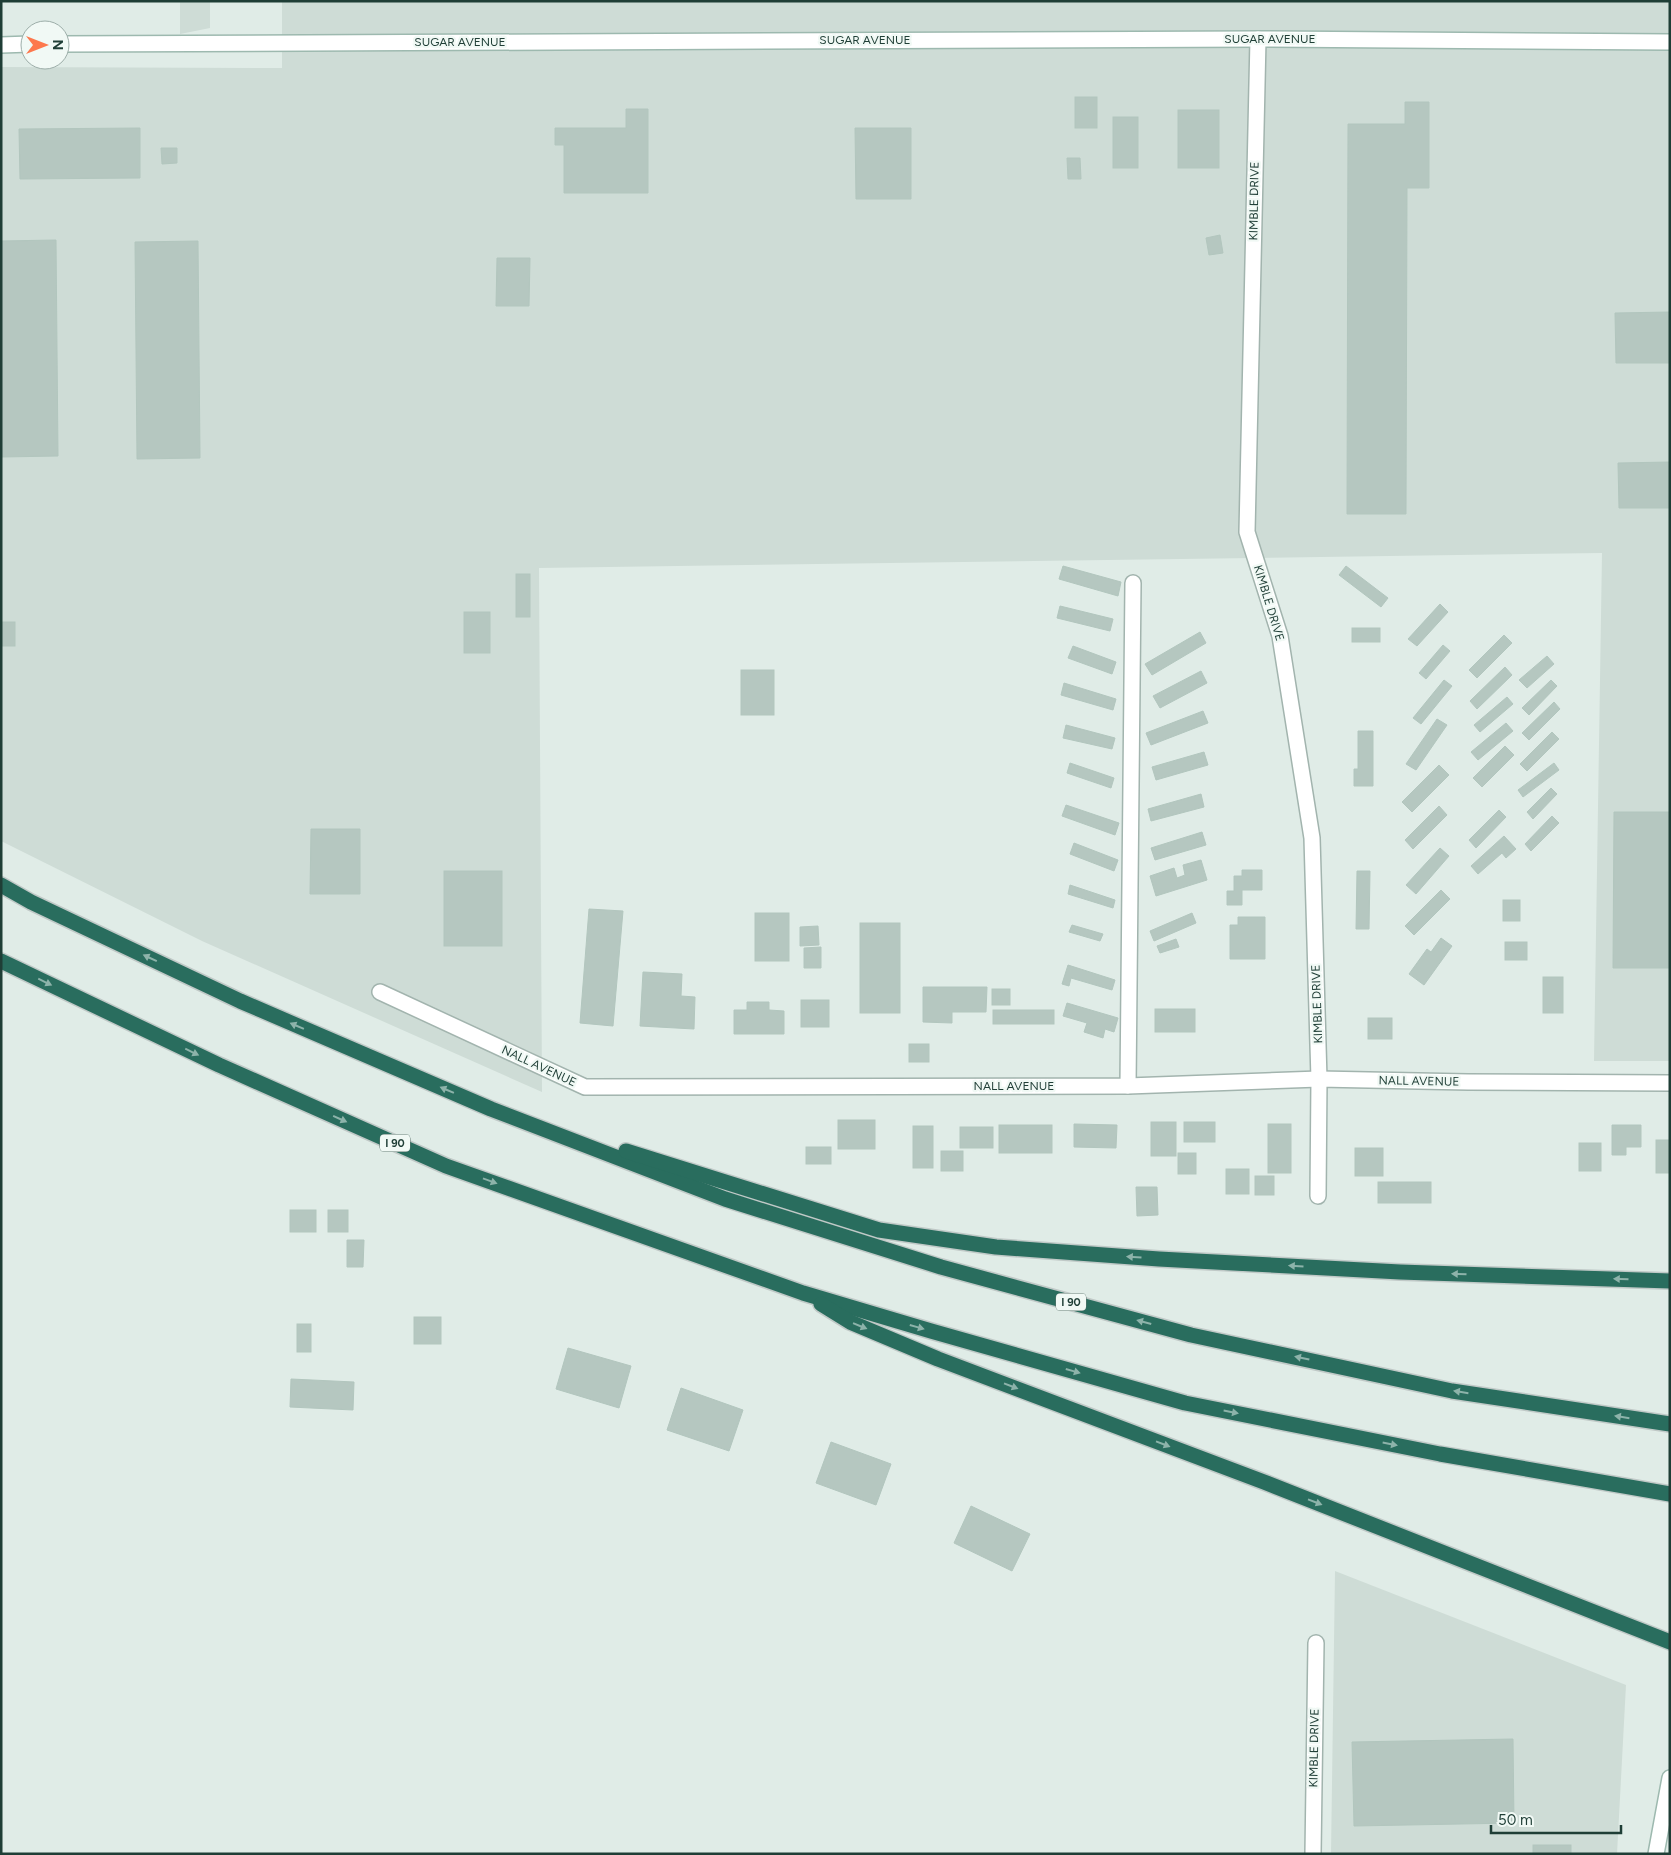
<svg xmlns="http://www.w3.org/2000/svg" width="1671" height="1855" font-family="Figtree,sans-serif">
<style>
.built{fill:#cedcd6}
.building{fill:#b5c7c0;stroke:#b2c6be}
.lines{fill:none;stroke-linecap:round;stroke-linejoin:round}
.street-casing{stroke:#a2b4ae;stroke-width:18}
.secondary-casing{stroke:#9db9af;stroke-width:18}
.highway-casing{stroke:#c0c9c7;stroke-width:18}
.street{stroke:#fff;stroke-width:15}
.secondary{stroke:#fff;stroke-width:15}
.highway{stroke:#296d5e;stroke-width:15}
.oneway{fill:#8db3aa}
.labels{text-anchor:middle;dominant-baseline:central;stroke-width:4.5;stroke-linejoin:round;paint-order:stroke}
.shield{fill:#f1f9f5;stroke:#5e766f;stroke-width:1}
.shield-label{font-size:11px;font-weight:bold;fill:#1f3e36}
.street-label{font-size:12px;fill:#1f3e36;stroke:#f1f9f5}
</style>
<rect width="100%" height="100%" fill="#e0ece7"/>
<g class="built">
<path d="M180,1H210V28L180,34Z"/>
<path d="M282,1H1670V1061H1594L1602,553L539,568L542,1092L202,941L1,841V67L282,68Z"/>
<path d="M1335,1571L1626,1685L1617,1854H1331Z"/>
</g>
<g class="building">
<rect x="1075" y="97" width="22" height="31"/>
<path d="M1405,102H1429V188H1407L1406,514H1347L1348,124H1405Z"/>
<path d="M626,109H648V193H564V145H555V128H626Z"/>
<rect x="1178" y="110" width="41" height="58"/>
<rect x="1113" y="117" width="25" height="51"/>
<path d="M140,128V178L20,179L19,129Z"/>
<path d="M855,128H911V199H856Z"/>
<path d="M161,148H177V163L162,164Z"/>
<path d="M1067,158H1080L1081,179H1068Z"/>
<path d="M1220,235L1223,253L1209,255L1206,238Z"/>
<path d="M56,240L58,456L1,457V241Z"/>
<path d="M198,241L200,458L137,459L135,242Z"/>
<path d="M497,258H530L529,306H496Z"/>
<path d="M1670,312V363H1616L1615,313Z"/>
<path d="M1670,462V508H1619L1618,463Z"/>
<path d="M1063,566L1121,582L1118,596L1059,579Z"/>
<path d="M1346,566L1388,598L1381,607L1339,575Z"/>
<rect x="516" y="574" width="14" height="43"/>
<path d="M1440,604L1448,612L1417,646L1408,639Z"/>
<path d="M1060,606L1113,619L1110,631L1057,618Z"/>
<rect x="464" y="612" width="26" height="41"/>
<rect x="1" y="622" width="14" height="24"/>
<rect x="1352" y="628" width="28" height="14"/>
<path d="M1200,632L1206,643L1152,675L1145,664Z"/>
<path d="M1504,635L1512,643L1477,678L1469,670Z"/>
<path d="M1443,645L1450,651L1426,679L1419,673Z"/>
<path d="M1073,646L1116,662L1112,674L1068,658Z"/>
<path d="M1547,656L1554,664L1527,688L1519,680Z"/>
<path d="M1505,667L1512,675L1477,709L1470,701Z"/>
<rect x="741" y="670" width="33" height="45"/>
<path d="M1201,671L1207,683L1160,708L1153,696Z"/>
<path d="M1444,680L1452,686L1421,724L1413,718Z"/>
<path d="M1551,680L1557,686L1529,715L1522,708Z"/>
<path d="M1064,683L1116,699L1113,710L1061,695Z"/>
<path d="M1507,697L1513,704L1480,732L1474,725Z"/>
<path d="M1554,702L1560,709L1529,740L1522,733Z"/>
<path d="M1203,711L1208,723L1151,745L1146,733Z"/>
<path d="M1437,719L1447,725L1416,770L1406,764Z"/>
<path d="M1506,723L1513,731L1478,760L1471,752Z"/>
<path d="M1066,725L1115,738L1112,749L1063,738Z"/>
<path d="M1358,731H1373V786H1354V769H1358Z"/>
<path d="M1552,732L1559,739L1527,771L1520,764Z"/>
<path d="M1505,746L1514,755L1482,787L1473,778Z"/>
<path d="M1204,752L1208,765L1156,780L1152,767Z"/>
<path d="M1070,763L1114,778L1111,788L1067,773Z"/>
<path d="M1554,763L1559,770L1523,797L1518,790Z"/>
<path d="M1439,765L1449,775L1412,812L1402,802Z"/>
<path d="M1551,788L1557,794L1533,819L1527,812Z"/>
<path d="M1201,794L1204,807L1151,821L1148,809Z"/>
<path d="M1066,805L1119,823L1115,835L1062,816Z"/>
<path d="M1439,806L1447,815L1413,849L1405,840Z"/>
<path d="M1499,810L1506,817L1476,848L1469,840Z"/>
<path d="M1614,812H1670V968H1613Z"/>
<path d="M1552,816L1559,823L1531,851L1525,844Z"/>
<path d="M311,829H360V894H310Z"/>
<path d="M1202,832L1206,845L1155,860L1151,848Z"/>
<path d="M1504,836L1516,849L1506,858L1502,853L1478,874L1471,866Z"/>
<path d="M1074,843L1118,860L1114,871L1070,854Z"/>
<path d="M1440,848L1449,856L1416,894L1406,885Z"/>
<path d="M1201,860L1207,880L1156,896L1150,876L1174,868L1177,878L1185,875L1183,865Z"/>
<path d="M1242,870H1262V890H1242V905H1227V891H1234V876H1242Z"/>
<rect x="444" y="871" width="58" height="75"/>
<path d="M1357,871H1370L1369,929H1356Z"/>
<path d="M1070,885L1115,900L1113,908L1068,894Z"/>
<path d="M1441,890L1450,899L1414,935L1405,926Z"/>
<rect x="1503" y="900" width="17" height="21"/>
<path d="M589,909L623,911L613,1026L580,1023Z"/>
<rect x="755" y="913" width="34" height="48"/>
<path d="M1192,913L1196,923L1154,941L1150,931Z"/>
<path d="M1238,917H1265V959H1230V925H1238Z"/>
<rect x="860" y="923" width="40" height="90"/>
<path d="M1072,925L1103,934L1100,941L1069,932Z"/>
<path d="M818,926L819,945L800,946V927Z"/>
<path d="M1441,938L1452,946L1424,985L1409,974L1427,949L1431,952Z"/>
<path d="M1176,939L1179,947L1160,953L1157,946Z"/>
<rect x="1505" y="942" width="22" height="18"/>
<path d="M821,947V968H804V948Z"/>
<path d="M1068,965L1115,980L1112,990L1071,978L1069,986L1062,984Z"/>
<path d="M643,972L682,974L681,996L695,997L694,1029L640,1026Z"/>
<rect x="1543" y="977" width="20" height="36"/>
<path d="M923,987H987L986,1012H952V1023L923,1022Z"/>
<rect x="992" y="989" width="18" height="16"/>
<rect x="801" y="1000" width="28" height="27"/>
<path d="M747,1002H769V1010L784,1011V1034H734V1010H747Z"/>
<path d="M1067,1003L1118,1018L1114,1032L1105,1029L1103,1038L1084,1032L1087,1023L1063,1016Z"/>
<rect x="1155" y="1009" width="40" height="23"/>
<rect x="993" y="1010" width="61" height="14"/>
<rect x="1368" y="1018" width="24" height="21"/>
<rect x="909" y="1044" width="20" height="18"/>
<rect x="838" y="1120" width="37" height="29"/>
<rect x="1151" y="1122" width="25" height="34"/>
<rect x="1184" y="1122" width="31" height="20"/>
<path d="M1074,1124L1117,1125L1116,1148L1074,1147Z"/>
<rect x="1268" y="1124" width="23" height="49"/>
<rect x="999" y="1125" width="53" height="28"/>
<path d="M1612,1125H1641V1147H1626V1155H1612Z"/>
<rect x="913" y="1126" width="20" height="42"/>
<rect x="960" y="1127" width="33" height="21"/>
<rect x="1656" y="1140" width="14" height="33"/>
<rect x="1579" y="1143" width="22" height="28"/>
<rect x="806" y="1147" width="25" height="17"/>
<rect x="1355" y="1148" width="28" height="28"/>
<rect x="941" y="1151" width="22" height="20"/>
<rect x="1178" y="1153" width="18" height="21"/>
<rect x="1226" y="1169" width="23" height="25"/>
<rect x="1255" y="1176" width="19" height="19"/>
<rect x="1378" y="1182" width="53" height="21"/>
<path d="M1136,1187H1157L1158,1215L1137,1216Z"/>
<rect x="290" y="1210" width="26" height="22"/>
<rect x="328" y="1210" width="20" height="22"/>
<path d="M347,1240H364L363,1267H347Z"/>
<rect x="414" y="1317" width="27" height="27"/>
<rect x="297" y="1324" width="14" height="28"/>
<path d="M568,1348L631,1366L619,1408L556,1389Z"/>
<path d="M291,1379L354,1382L353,1410L290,1407Z"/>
<path d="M681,1388L743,1410L729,1451L667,1430Z"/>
<path d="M831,1442L891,1464L876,1505L816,1483Z"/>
<path d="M971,1506L1030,1534L1012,1571L954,1543Z"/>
<path d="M1513,1739L1514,1823L1354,1826L1352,1742Z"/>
<rect x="1533" y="1845" width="38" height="9"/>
</g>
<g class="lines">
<g class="street-casing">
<g id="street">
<path d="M1258,39L1247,532L1280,636L1312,838L1319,1079L1318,1196"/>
<path d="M380,992L585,1087L1128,1086L1319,1079L1468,1082L1670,1083"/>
<path d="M1128,1086L1133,583"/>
<path d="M1313,1854L1316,1643"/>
</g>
</g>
<g class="secondary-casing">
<g id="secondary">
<path d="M60,44L1258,39L1670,42"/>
<path d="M1,45L30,44"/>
<path d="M1656,1854L1670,1778"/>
</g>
</g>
<g class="highway-casing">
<g id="highway">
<path d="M1,885L31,902L240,1001L491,1109L725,1199L941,1267L1191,1335L1452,1391L1670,1424"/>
<path d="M1,961L219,1065L446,1166L803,1293L931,1331L1185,1403L1440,1454L1670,1494"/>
<path d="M626,1151L879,1230L996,1247L1159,1259L1400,1272L1670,1281"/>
<path d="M821,1304L850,1322L938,1359L1264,1482L1670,1642"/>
</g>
</g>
<use href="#street" class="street"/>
<use href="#secondary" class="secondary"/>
<use href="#highway" class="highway"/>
</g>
<defs><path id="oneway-solid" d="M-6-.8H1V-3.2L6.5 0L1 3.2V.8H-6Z" transform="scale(1.25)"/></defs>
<g class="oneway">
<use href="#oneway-solid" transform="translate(150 958) rotate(-155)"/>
<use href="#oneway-solid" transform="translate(45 982) rotate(26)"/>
<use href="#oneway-solid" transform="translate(297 1026) rotate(-157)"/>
<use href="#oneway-solid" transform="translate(192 1052) rotate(26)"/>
<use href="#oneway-solid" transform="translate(447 1090) rotate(-157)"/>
<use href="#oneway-solid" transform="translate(340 1119) rotate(24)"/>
<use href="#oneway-solid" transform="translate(490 1181) rotate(20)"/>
<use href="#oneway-solid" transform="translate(1134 1257) rotate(-176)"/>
<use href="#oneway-solid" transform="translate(1296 1266) rotate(-177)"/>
<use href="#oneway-solid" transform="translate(1459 1274) rotate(-178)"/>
<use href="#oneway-solid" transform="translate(1621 1279) rotate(-178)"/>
<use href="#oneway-solid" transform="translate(1144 1322) rotate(-165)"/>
<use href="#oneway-solid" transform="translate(860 1326) rotate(22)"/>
<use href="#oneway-solid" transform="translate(917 1327) rotate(16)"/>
<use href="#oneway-solid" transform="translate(1302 1358) rotate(-168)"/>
<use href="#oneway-solid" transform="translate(1073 1371) rotate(16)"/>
<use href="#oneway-solid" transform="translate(1011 1386) rotate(21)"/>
<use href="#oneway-solid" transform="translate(1461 1392) rotate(-171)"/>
<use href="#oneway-solid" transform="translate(1231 1412) rotate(11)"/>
<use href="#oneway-solid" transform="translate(1622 1417) rotate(-171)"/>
<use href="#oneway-solid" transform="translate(1163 1444) rotate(21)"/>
<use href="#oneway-solid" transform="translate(1390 1444) rotate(11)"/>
<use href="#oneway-solid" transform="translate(1315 1502) rotate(21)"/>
</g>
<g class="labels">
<g class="shield">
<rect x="380" y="1134.5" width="30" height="17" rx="4"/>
<rect x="1056" y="1293.5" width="30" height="17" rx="4"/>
</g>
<g class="shield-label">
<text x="395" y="1143">I 90</text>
<text x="1071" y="1302">I 90</text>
</g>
<g class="street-label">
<text x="1270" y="39">SUGAR AVENUE</text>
<text x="865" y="40">SUGAR AVENUE</text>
<text x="460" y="42">SUGAR AVENUE</text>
<text transform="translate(1254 201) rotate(-89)">KIMBLE DRIVE</text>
<text transform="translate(1269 603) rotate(73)">KIMBLE DRIVE</text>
<text transform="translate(1317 1004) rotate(-92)">KIMBLE DRIVE</text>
<text transform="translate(539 1066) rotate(25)">NALL AVENUE</text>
<text transform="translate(1419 1081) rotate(1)">NALL AVENUE</text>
<text x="1014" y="1086">NALL AVENUE</text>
<text transform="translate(1314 1748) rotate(-89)">KIMBLE DRIVE</text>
</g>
</g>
<rect width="1671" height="1855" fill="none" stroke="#1f3e36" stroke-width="5"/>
<g transform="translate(45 45) rotate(90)"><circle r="24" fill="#f1f9f5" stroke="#9daea9"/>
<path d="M0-4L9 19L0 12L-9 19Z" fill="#fd784d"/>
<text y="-8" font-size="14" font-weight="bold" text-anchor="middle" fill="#1f3e36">N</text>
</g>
<path d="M1491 1825v8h130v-8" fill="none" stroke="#1f3e36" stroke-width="2.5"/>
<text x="1498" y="1825" font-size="15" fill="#1f3e36" stroke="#f1f9f5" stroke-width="4" paint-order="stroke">50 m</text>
</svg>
